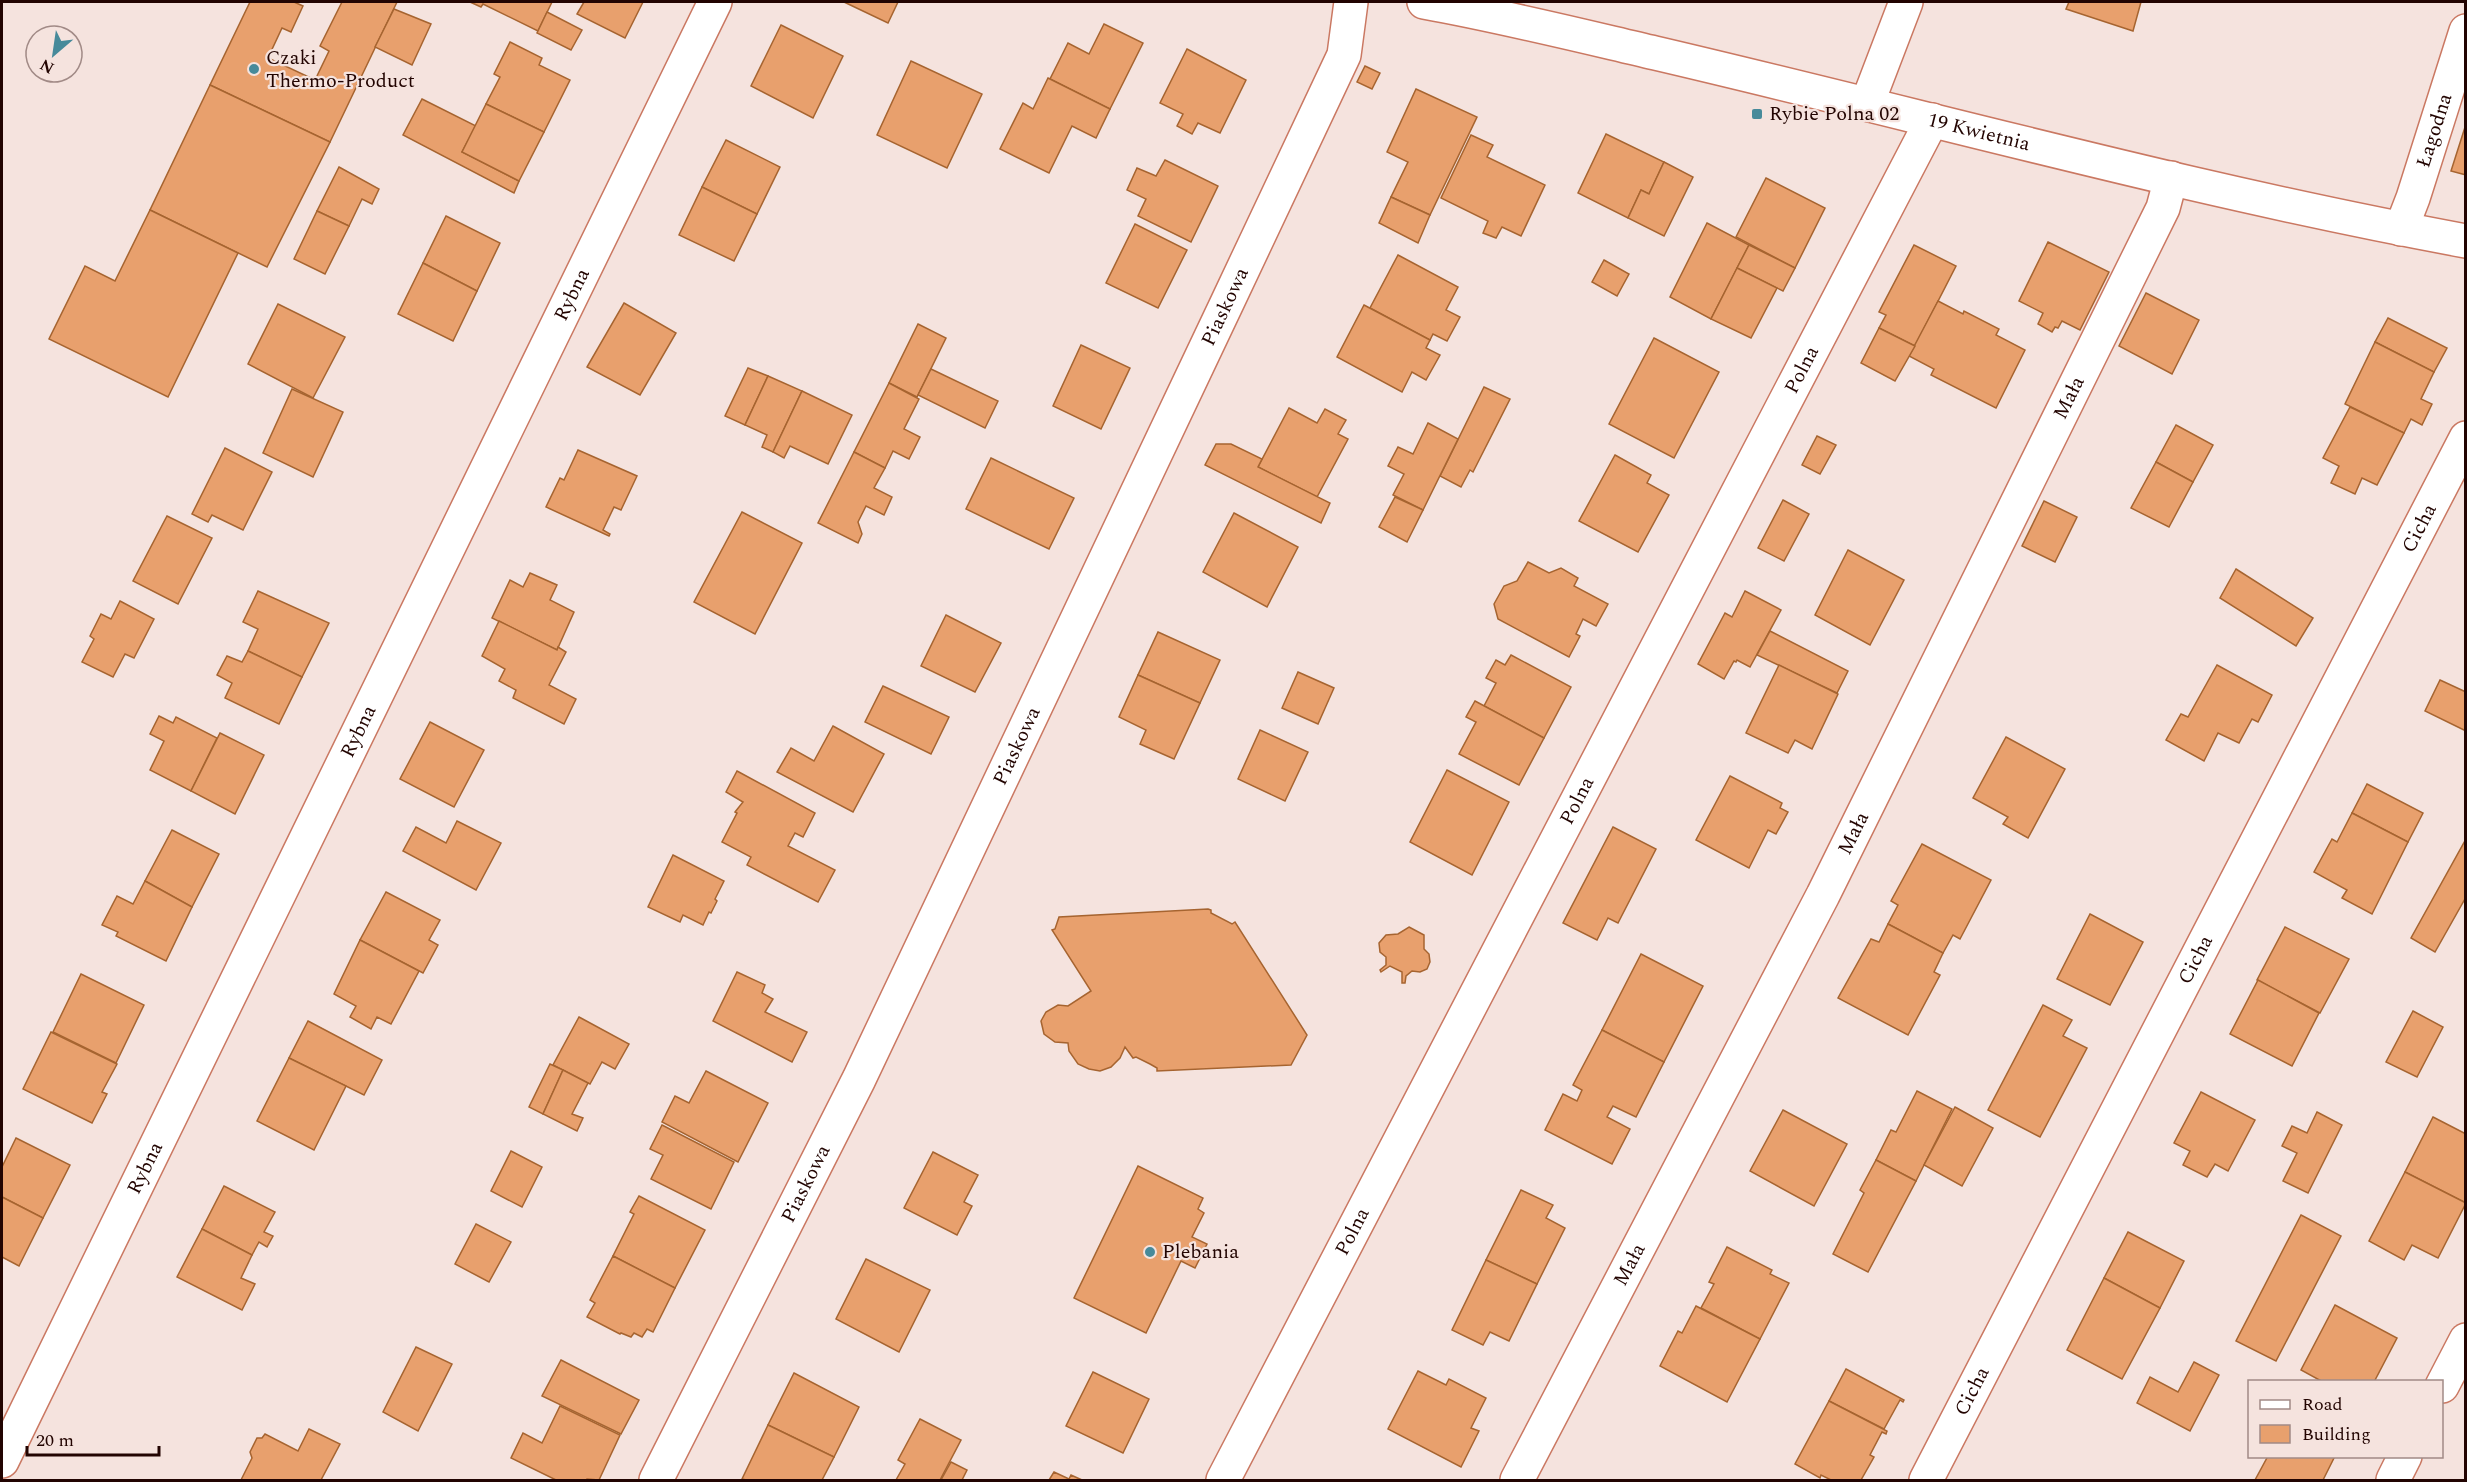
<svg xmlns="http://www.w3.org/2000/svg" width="2467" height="1482" font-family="Spectral,serif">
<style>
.building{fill:#e8a06d;stroke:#a66430;stroke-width:1.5}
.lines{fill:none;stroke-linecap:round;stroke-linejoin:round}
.street-casing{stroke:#ca7862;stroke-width:36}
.street{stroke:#fff;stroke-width:33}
.poi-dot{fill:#478a9a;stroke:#f5e3de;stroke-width:2}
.labels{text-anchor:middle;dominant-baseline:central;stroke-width:4.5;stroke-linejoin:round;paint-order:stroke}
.poi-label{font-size:20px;fill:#220401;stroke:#f5e3de;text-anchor:start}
.street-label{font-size:20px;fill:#220401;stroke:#f5e3de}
</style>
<rect width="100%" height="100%" fill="#f5e3de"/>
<g class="building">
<path d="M250,2H294L303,6L291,32L282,28L268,58L315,80L329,51L320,46L342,2H397L330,142L210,85Z"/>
<path d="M470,2H552L538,31L483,4L481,7Z"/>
<path d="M584,2H643L625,38L577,14Z"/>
<path d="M844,2H898L888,23Z"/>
<path d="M2069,2H2141L2133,31L2066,9Z"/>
<path d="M394,9L431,24L412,65L375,47Z"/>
<path d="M547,12L582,30L571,50L537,33Z"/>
<path d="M1104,24L1143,43L1110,109L1050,79L1068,43L1089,54Z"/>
<path d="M781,25L843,56L813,118L751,86Z"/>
<path d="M510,42L542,58L539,65L570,80L544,132L486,104L500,77L494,74Z"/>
<path d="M1187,49L1246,80L1220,133L1198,123L1192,134L1177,126L1183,114L1160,103Z"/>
<path d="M911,61L982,94L947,168L877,135Z"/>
<path d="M1365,66L1380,73L1372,89L1357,82Z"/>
<path d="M1048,78L1110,109L1096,138L1072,126L1049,173L1000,149L1023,103L1033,109Z"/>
<path d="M210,85L330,142L267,267L150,210Z"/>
<path d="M1416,89L1477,117L1430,215L1391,197L1408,162L1387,152Z"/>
<path d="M422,99L476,126L462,152L519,181L514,193L403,135Z"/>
<path d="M486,104L544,132L519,181L462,152Z"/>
<path d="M2466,124V175L2451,171Z"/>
<path d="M1606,134L1664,162L1649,194L1641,190L1628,218L1578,193Z"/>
<path d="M1471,135L1493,145L1487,157L1545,185L1521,236L1502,227L1496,238L1483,233L1488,221L1441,198Z"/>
<path d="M726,140L780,167L757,214L702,187Z"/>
<path d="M1165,160L1218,186L1191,242L1138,216L1146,199L1127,190L1137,168L1156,176Z"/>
<path d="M1664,162L1693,177L1664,236L1628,218L1641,190L1649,194Z"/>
<path d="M339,167L379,189L372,204L362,199L349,226L317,211Z"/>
<path d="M1766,178L1825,208L1795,268L1736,237Z"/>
<path d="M702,187L757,214L734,261L679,235Z"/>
<path d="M1391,197L1430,215L1418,243L1379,223Z"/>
<path d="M150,210L238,253L168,397L49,339L85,266L115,281Z"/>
<path d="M317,211L349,226L325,274L294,259Z"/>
<path d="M446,216L500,243L477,291L423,263Z"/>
<path d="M1707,223L1749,245L1711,319L1670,297Z"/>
<path d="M1135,224L1187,250L1158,308L1106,283Z"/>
<path d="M2048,242L2109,272L2080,330L2062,321L2058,328L2055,327L2052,332L2038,324L2043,313L2019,301Z"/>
<path d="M1749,245L1795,268L1783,291L1737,268Z"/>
<path d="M1914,245L1956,266L1915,346L1879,328L1886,315L1879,312Z"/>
<path d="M1398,255L1458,287L1446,310L1460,317L1447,341L1433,334L1430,340L1370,308Z"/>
<path d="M1604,260L1629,274L1617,296L1592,282Z"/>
<path d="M423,263L477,291L453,341L398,314Z"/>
<path d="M1737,268L1777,288L1751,338L1711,319Z"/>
<path d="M2146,293L2199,320L2172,374L2119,346Z"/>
<path d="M1938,301L1963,314L1964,311L1999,329L1996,335L2025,350L1996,408L1931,375L1934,369L1909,356Z"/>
<path d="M624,303L676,333L640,395L587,367Z"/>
<path d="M278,304L345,337L313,398L248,364Z"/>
<path d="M1364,305L1430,340L1426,348L1440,355L1426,380L1412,372L1402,392L1337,357Z"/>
<path d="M2388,318L2447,348L2434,372L2375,342Z"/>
<path d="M918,324L946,338L917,397L889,383Z"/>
<path d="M1879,328L1915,346L1895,381L1861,363Z"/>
<path d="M1654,338L1719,372L1674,458L1609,424Z"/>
<path d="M2375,342L2434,372L2421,399L2432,404L2422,425L2411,419L2404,433L2345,404Z"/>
<path d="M1081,345L1130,368L1101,429L1053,406Z"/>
<path d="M748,368L768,376L745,425L725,416Z"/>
<path d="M931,369L998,401L985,428L918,395Z"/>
<path d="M768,376L802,391L773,452L762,447L767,435L745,425Z"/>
<path d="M889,383L919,399L904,429L920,437L909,459L893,451L885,468L854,452Z"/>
<path d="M1484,387L1510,399L1473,472L1470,470L1461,487L1440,476Z"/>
<path d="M292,389L343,412L313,477L263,453Z"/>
<path d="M802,391L852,415L828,464L790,446L784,458L773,452Z"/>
<path d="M2350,407L2404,433L2377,485L2362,478L2355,494L2331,483L2339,466L2323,458Z"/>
<path d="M1289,408L1317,423L1325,409L1346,420L1338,434L1348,439L1317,497L1258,467Z"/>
<path d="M1428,423L1458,439L1423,510L1393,495L1404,474L1388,466L1398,447L1413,454Z"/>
<path d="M2176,425L2213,445L2193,482L2156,462Z"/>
<path d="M1817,436L1836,445L1820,474L1802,465Z"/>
<path d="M1216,444H1231L1262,459L1258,467L1330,503L1321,523L1205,465Z"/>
<path d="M225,448L272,472L243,530L212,515L208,522L192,514Z"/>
<path d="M578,450L637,476L621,510L614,507L603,530L610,534L609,536L546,507L560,478L564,480Z"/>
<path d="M854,452L885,468L874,488L892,497L884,515L866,506L858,522L862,534L858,543L818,523Z"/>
<path d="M1615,455L1651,475L1647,483L1669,495L1638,552L1579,521Z"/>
<path d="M991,458L1074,498L1049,549L966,509Z"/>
<path d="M2156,462L2193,482L2169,527L2131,508Z"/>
<path d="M1395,497L1423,510L1407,542L1379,527Z"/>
<path d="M1783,500L1809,514L1784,561L1758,548Z"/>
<path d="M2044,501L2077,517L2055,562L2022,546Z"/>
<path d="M742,512L802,543L755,634L694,602Z"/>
<path d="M1234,513L1298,547L1267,607L1203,572Z"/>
<path d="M167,516L212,538L178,604L133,581Z"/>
<path d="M1848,550L1904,580L1870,645L1815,615Z"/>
<path d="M1528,562L1549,573L1561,568L1578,578L1574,586L1608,604L1596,626L1583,619L1576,634L1580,636L1569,657L1498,619L1494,604L1504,586L1517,581Z"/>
<path d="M2236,569L2313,618L2296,646L2220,598Z"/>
<path d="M530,573L557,585L550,600L574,612L557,650L492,618L510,580L523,587Z"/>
<path d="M258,591L329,623L302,677L248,651L258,629L243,622Z"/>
<path d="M1745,591L1781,610L1750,667L1737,660L1736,662L1734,661L1724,679L1698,664L1725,613L1732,617Z"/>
<path d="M120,601L154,619L134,658L125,654L113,677L82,662L94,639L90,636L101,614L111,619Z"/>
<path d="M946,615L1001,643L975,692L921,666Z"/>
<path d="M499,621L557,650L558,647L566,652L549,685L576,699L564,724L513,698L516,690L499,681L505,669L482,656Z"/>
<path d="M1770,631L1848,671L1837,693L1757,655Z"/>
<path d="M1158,632L1220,660L1200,703L1138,675Z"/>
<path d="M248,651L302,677L279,724L225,698L232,683L217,675L227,656L242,662Z"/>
<path d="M1511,655L1571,687L1544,738L1484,706L1496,683L1486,678L1496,660L1505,665Z"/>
<path d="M1779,665L1838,694L1812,749L1795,740L1788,753L1746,733Z"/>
<path d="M2217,665L2272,695L2258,722L2252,719L2239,743L2218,733L2204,761L2166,740L2181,714L2188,717Z"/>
<path d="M1298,672L1334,688L1318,724L1282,708Z"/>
<path d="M1138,675L1200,703L1174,759L1140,744L1146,730L1119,717Z"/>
<path d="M2440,680L2466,692V731L2425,711Z"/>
<path d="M883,686L949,717L931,754L865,722Z"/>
<path d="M1475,701L1544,738L1519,785L1459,754L1476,722L1466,717Z"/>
<path d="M159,716L173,723L176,717L217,738L191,791L150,770L164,741L150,734Z"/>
<path d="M430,722L484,750L454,807L400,779Z"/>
<path d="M833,726L884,754L853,812L777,772L791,748L814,761Z"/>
<path d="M1260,730L1308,752L1285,801L1238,779Z"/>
<path d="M220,733L264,755L235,814L191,791Z"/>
<path d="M2006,737L2065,769L2028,838L2003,824L2008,817L1973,798Z"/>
<path d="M1447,770L1509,802L1472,875L1410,842Z"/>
<path d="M737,771L815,813L803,837L795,833L788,846L835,870L818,902L747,865L751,857L722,842L737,813L735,812L743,802L726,792Z"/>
<path d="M1730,776L1782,803L1780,808L1788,812L1776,834L1768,830L1749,868L1696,840Z"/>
<path d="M2367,784L2423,813L2408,842L2352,813Z"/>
<path d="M2352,813L2408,842L2372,914L2342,898L2347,890L2314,872L2332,839L2337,842Z"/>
<path d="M457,821L501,843L476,890L403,851L416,827L446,843Z"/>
<path d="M1613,827L1656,849L1618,923L1608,918L1597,940L1563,923Z"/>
<path d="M172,830L219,854L192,907L145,881Z"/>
<path d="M2466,839V897L2435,952L2411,938Z"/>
<path d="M1922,844L1991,880L1960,939L1953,935L1943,953L1888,924L1898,905L1891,901Z"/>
<path d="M673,855L724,881L715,899L717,901L711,913L709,912L703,925L683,915L680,922L648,907Z"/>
<path d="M145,881L192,907L166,961L116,936L118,932L102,925L117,896L133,904Z"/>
<path d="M386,892L440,920L429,940L438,945L423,973L360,940Z"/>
<path d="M1208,909L1211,910V913L1232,924L1235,922L1307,1035L1291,1065L1157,1071V1068L1150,1064L1136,1057L1133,1058L1125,1047L1120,1058L1111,1067L1100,1071L1089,1069L1078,1064L1069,1051L1068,1043L1055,1042L1044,1034L1041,1021L1046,1012L1058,1005L1068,1006L1091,991L1052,930L1055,929L1059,917Z"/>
<path d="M2090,914L2143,942L2110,1005L2057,979Z"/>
<path d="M1888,924L1943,953L1934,972L1940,975L1908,1035L1838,998L1871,939L1879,942Z"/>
<path d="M1409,927L1424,935V949L1429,954L1430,962L1427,969L1420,972L1412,971L1406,976L1405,983H1402V972L1390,966L1381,972L1380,970L1386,965V957L1380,952L1379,943L1386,935L1398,934Z"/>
<path d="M2285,927L2349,959L2320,1013L2257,980Z"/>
<path d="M360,940L419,971L391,1024L377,1017L371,1029L350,1017L356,1006L334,994Z"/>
<path d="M1641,954L1703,986L1664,1062L1602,1030Z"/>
<path d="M737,972L765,985L762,993L773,999L765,1012L807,1032L792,1062L713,1021Z"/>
<path d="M81,974L144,1005L116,1063L53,1032Z"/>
<path d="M2258,980L2319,1013L2292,1066L2230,1034Z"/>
<path d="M2043,1005L2072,1020L2063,1036L2087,1048L2040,1137L1988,1110Z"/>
<path d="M2413,1011L2443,1027L2417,1077L2386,1062Z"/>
<path d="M579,1017L629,1044L615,1069L602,1062L590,1084L553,1065Z"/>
<path d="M308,1021L382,1060L364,1095L289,1058Z"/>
<path d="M1602,1030L1664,1062L1636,1117L1613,1106L1607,1117L1630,1129L1612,1164L1545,1130L1563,1094L1577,1101L1582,1090L1573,1085Z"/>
<path d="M51,1032L117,1064L102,1092L107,1094L92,1123L23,1089Z"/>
<path d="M289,1058L346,1086L314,1150L257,1121Z"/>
<path d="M550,1064L563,1070L543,1114L529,1107Z"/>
<path d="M563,1070L588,1083L572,1114L583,1118L577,1131L543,1114Z"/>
<path d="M706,1071L768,1103L738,1162L662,1122L675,1096L689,1103Z"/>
<path d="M1917,1091L1952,1109L1916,1181L1876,1160L1891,1130L1896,1132Z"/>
<path d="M2201,1092L2255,1120L2228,1171L2215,1164L2207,1177L2183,1165L2190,1151L2174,1143Z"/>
<path d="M1955,1107L1993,1128L1962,1186L1924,1165Z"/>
<path d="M1783,1110L1847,1144L1814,1206L1750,1171Z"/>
<path d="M2317,1112L2342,1125L2308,1193L2283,1181L2297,1153L2282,1146L2292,1126L2307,1133Z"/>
<path d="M2433,1117L2466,1134V1203L2405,1172Z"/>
<path d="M662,1125L734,1162L711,1209L651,1179L663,1155L650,1149Z"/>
<path d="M16,1138L70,1165L43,1218L2,1197V1167Z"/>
<path d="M511,1151L542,1167L522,1207L491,1191Z"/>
<path d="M933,1152L978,1175L964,1202L972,1206L957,1235L904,1208Z"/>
<path d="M1876,1160L1916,1181L1868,1272L1833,1254L1864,1193L1860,1190Z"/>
<path d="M1138,1166L1203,1198L1198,1209L1204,1213L1192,1237L1207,1244L1195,1268L1181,1261L1146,1333L1074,1298Z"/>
<path d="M2405,1172L2466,1203L2438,1258L2412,1245L2404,1260L2369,1241Z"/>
<path d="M224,1186L275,1212L264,1232L273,1236L267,1247L259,1242L252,1255L202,1229Z"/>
<path d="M1521,1190L1553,1205L1546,1218L1565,1228L1537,1284L1486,1260Z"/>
<path d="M639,1196L705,1230L675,1288L613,1256L634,1214L630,1212Z"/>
<path d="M2,1197L43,1218L19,1266L2,1257Z"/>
<path d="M2301,1215L2341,1236L2276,1361L2236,1341Z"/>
<path d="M476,1224L511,1242L489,1282L455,1264Z"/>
<path d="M202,1229L252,1255L241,1278L255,1284L242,1310L177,1277Z"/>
<path d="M2128,1232L2184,1261L2160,1308L2104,1278Z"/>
<path d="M1727,1247L1772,1270L1770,1274L1789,1283L1760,1339L1701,1308L1714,1284L1709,1282Z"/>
<path d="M613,1256L675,1288L653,1332L647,1329L642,1337L634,1333L631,1337L621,1333L620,1334L587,1317L595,1303L590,1300Z"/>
<path d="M866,1259L930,1290L899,1352L836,1319Z"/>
<path d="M1486,1260L1537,1284L1509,1341L1490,1332L1483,1345L1452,1330Z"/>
<path d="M2104,1278L2160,1308L2122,1379L2067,1350Z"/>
<path d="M2335,1305L2397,1338L2374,1382H2323L2301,1370Z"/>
<path d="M1696,1306L1760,1339L1727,1402L1660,1366L1678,1331L1682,1333Z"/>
<path d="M416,1347L452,1364L418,1431L383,1412Z"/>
<path d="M561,1360L639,1400L621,1434L542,1396Z"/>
<path d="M2194,1362L2219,1375L2190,1431L2137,1403L2150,1377L2178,1392Z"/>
<path d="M1846,1369L1904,1400L1903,1402L1900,1400L1884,1429L1829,1401Z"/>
<path d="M1418,1371L1446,1385L1449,1379L1486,1398L1471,1428L1479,1431L1461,1467L1388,1429Z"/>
<path d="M1093,1372L1149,1399L1123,1453L1066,1426Z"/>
<path d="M794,1373L859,1407L834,1457L768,1425Z"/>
<path d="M1829,1401L1887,1431L1886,1434L1882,1432L1870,1455L1874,1457L1861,1480H1831L1821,1475L1820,1478L1795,1464Z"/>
<path d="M560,1406L620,1435L599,1480L587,1479L586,1480H556L511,1458L523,1433L542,1443Z"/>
<path d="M920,1419L961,1440L940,1480H896L905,1464L898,1460Z"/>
<path d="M768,1425L834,1457L822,1480H746L742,1479Z"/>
<path d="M309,1429L340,1444L321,1480H241L252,1458L250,1452L257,1438H262L265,1434L298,1451Z"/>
<path d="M2268,1456H2335L2323,1480H2255Z"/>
<path d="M951,1462L967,1470L962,1480H941Z"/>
<path d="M1054,1472L1069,1479L1071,1475L1082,1480H1049Z"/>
</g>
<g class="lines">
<g class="street-casing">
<g id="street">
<path id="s1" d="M1424,2C1502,16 1578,35 1655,53C1925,116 2193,191 2466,241"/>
<path d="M1867,104L1906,2"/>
<path id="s2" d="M2401,229L2413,198L2466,31"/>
<path d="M2442,1386L2466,1340"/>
<path id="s3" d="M2,1461L715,2"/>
<path id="s4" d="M656,1480L859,1079L1227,303L1344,55L1351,2"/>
<path id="s5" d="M1223,1480L1932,120"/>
<path id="s6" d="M1517,1480L1823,895L2163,208L2171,178"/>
<path id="s7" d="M1926,1480L2466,438"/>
<path d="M2393,1480L2405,1456"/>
</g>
</g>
<use href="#street" class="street"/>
</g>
<g class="poi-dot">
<circle cx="254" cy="69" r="6"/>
<rect x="1751" y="108" width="12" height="12" rx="3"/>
<circle cx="1150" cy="1252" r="6"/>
</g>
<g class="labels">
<g class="poi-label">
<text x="266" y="58">Czaki<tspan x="266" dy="23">Thermo-Product</tspan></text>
<text x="1769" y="114">Rybie Polna 02</text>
<text x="1162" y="1252">Plebania</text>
</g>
<g class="street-label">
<text stroke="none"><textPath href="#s2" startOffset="104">Łagodna</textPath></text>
<text stroke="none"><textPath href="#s1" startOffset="570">19 Kwietnia</textPath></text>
<text stroke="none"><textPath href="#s3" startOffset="1298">Rybna</textPath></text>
<text stroke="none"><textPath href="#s4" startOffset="1304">Piaskowa</textPath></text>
<text stroke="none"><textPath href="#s5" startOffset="1252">Polna</textPath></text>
<text stroke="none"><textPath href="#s6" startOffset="1215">Mała</textPath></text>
<text stroke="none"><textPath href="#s7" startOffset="1072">Cicha</textPath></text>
<text stroke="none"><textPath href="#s3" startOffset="812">Rybna</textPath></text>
<text stroke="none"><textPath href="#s4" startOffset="818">Piaskowa</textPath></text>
<text stroke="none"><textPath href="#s5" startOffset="766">Polna</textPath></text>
<text stroke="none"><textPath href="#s6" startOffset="729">Mała</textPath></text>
<text stroke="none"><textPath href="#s7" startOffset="586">Cicha</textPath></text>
<text stroke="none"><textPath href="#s3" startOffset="326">Rybna</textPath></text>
<text stroke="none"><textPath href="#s4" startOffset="332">Piaskowa</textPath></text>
<text stroke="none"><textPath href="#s5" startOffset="280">Polna</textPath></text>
<text stroke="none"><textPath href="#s6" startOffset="243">Mała</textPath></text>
<text stroke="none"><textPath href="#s7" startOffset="100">Cicha</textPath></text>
</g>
</g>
<rect width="2467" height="1482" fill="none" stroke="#220401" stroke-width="6"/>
<rect x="2248" y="1380" width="195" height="78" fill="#f5e3de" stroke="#a18a86" stroke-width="1.5"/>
<rect x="2260" y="1400" width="30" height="9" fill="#ffffff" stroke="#a18a86" stroke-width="1.5"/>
<text x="2302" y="1410" font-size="18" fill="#220401">Road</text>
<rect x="2260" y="1425" width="30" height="18" fill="#e8a06d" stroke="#a18a86" stroke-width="1.5"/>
<text x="2302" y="1440" font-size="18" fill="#220401">Building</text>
<g transform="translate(54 54) rotate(209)"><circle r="28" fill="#f5e3de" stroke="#a18a86" stroke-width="1.5"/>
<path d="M0-4.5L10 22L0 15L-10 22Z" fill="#478a9a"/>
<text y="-9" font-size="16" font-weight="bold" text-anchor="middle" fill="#220401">N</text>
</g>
<path d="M27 1446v9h132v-9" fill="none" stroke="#220401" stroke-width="3"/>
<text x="36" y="1446" font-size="18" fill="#220401" stroke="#f5e3de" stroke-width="4.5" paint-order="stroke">20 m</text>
</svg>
